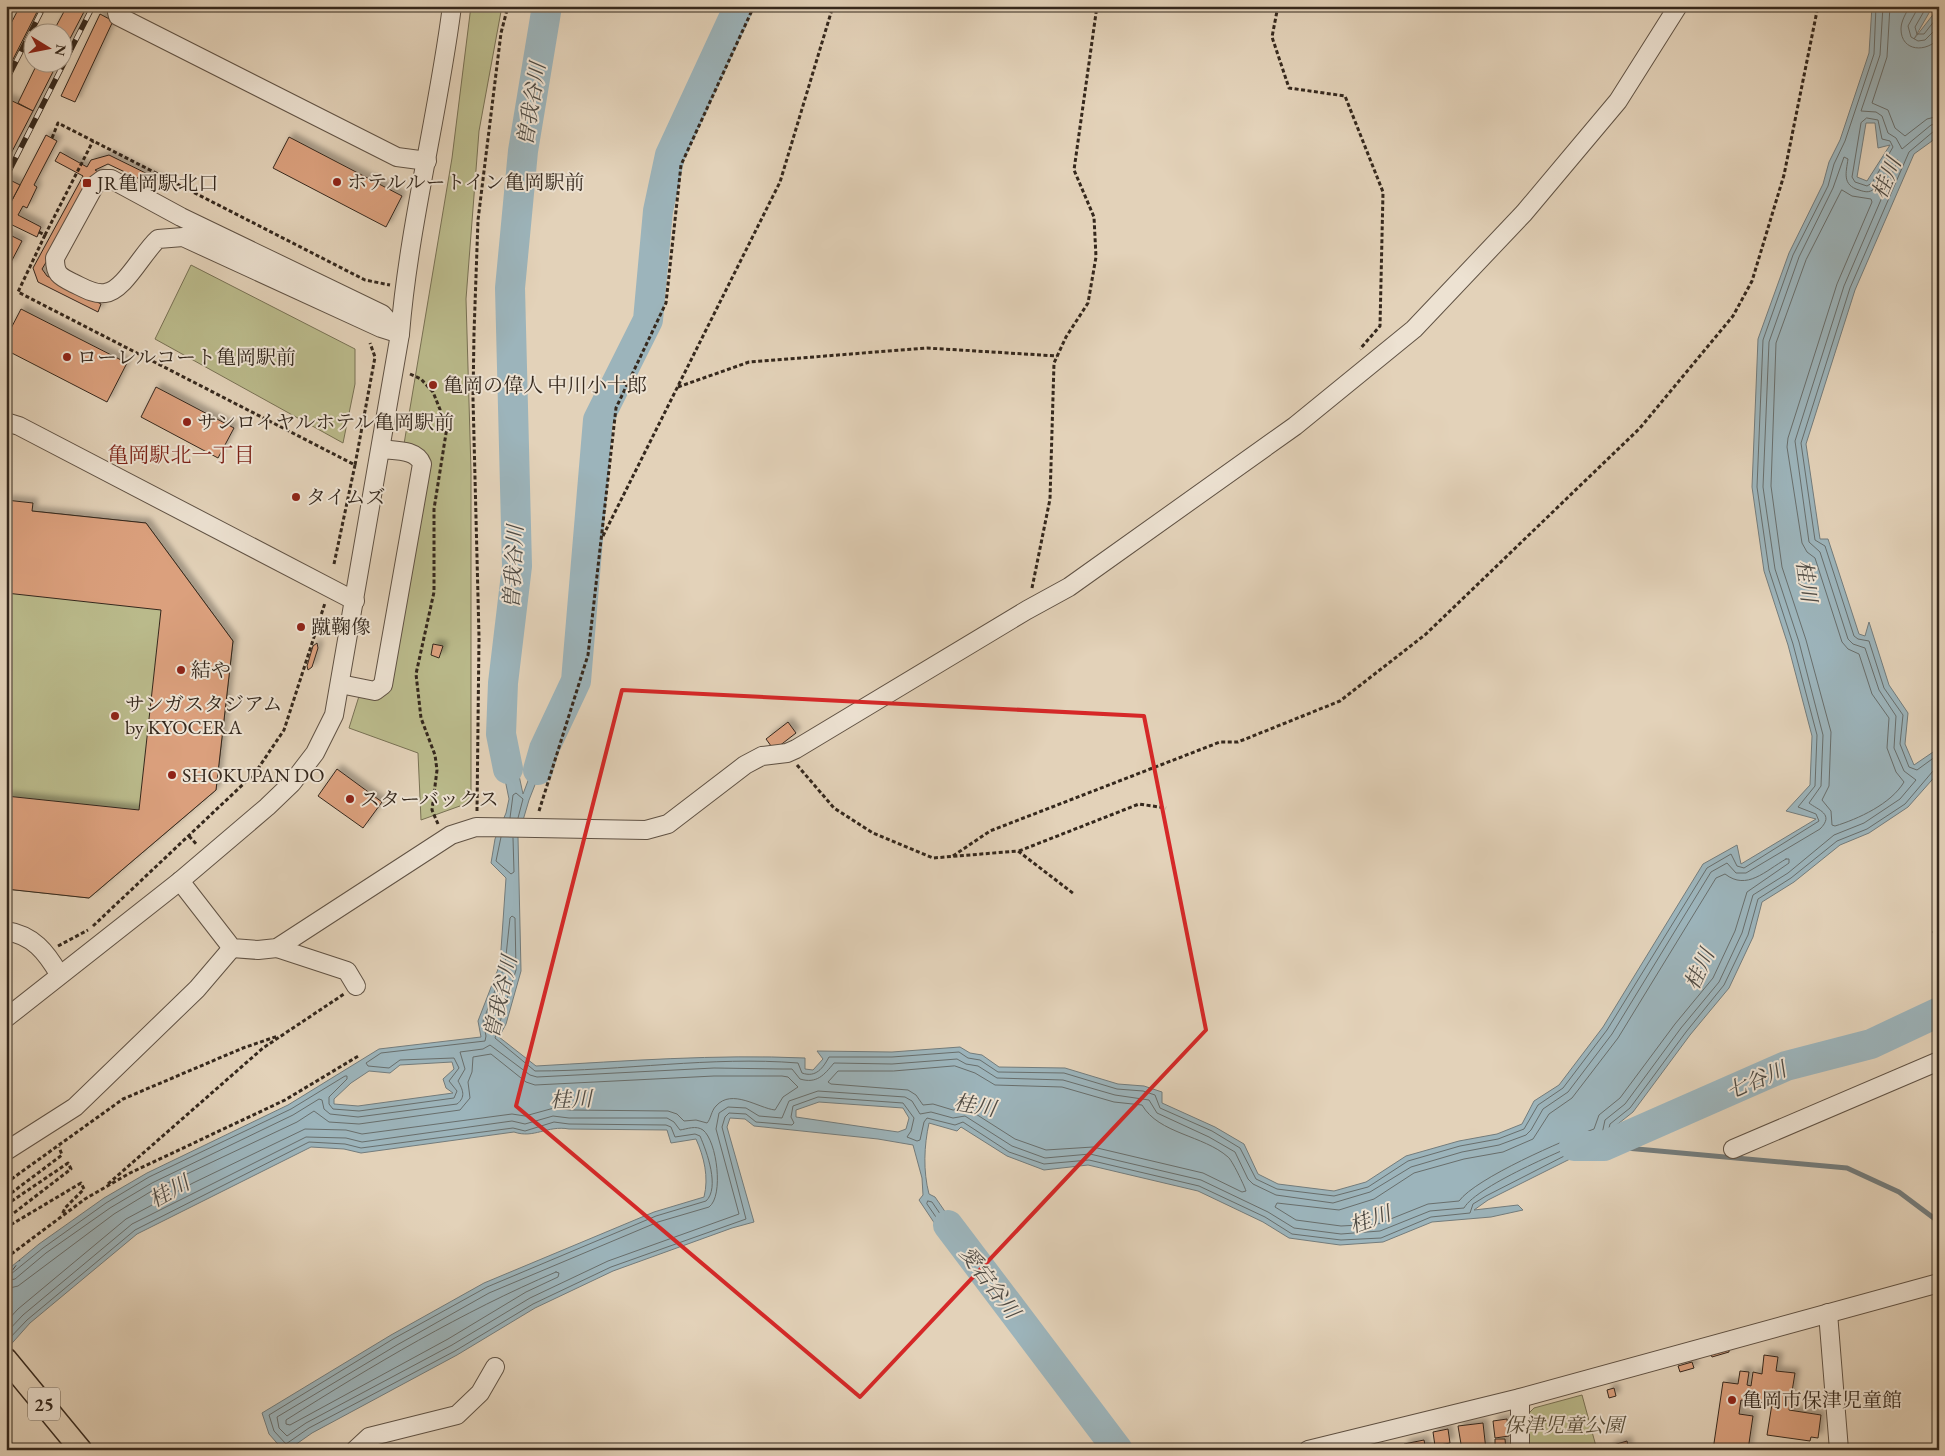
<svg xmlns="http://www.w3.org/2000/svg" width="1945" height="1456" font-family="'EB Garamond','Noto Serif JP',serif">
<style>
.green{fill:#baba8b;stroke:#787154}
.water{fill:#9cb4bb;stroke:#737c7c;fill-rule:evenodd}
.lines{fill:none;stroke-linecap:round;stroke-linejoin:round}
.shore{stroke:#686e6c;stroke-width:1}
.stream{stroke:#737c7c;stroke-width:5}
.river{stroke:#9cb4bb;stroke-width:30}
.ferry{stroke:#4f4b44;stroke-width:1;stroke-dasharray:6 5;stroke-linecap:butt}
.building{fill:#dba07d;stroke:#35281d;filter:url(#shadow)}
.minor-casing{stroke:#605244;stroke-width:20}
.major-casing{stroke:#35281d;stroke-width:24}
.path{stroke:#35281d;stroke-width:3;stroke-dasharray:4 2.5;stroke-linecap:butt}
.minor{stroke:#ede2d2;stroke-width:18}
.major{stroke:#e3d2b9;stroke-width:21}
.rail-casing{stroke:#35281d;stroke-width:5.5}
.rail{stroke:#ede2d2;stroke-width:4;stroke-dasharray:11;stroke-linecap:butt}
.marked{fill:none;stroke:#d62828;stroke-width:4;stroke-linejoin:round}
.poi-dot{fill:#8f2418;stroke:#ede2d2;stroke-width:2}
.labels{text-anchor:middle;dominant-baseline:central;stroke-width:4;stroke-linejoin:round;paint-order:stroke}
.shield{fill:#ede2d2;stroke:#6c6053;stroke-width:1}
.shield-label{font-size:19px;font-weight:bold;fill:#35281d}
.poi-label{font-size:20px;fill:#35281d;stroke:#ede2d2;text-anchor:start}
.park-label{font-size:20px;font-style:italic;fill:#564c38;stroke:#ede2d2}
.water-label{font-size:21px;font-style:italic;fill:#4f4b44;stroke:#ede2d2}
.neighbourhood-label{font-size:21px;fill:#7a1f14;stroke:#ede2d2}
</style>
<defs>
<filter id="shadow"><feDropShadow dx="4.5" dy="-4.5" stdDeviation="2.5" flood-color="#0004"/></filter>
</defs>
<rect width="100%" height="100%" fill="#e3d2b9"/>
<filter id="stains"><feTurbulence type="fractalNoise" baseFrequency=".004" numOctaves="4"/><feColorMatrix values="0 0 0 0 .2 0 0 0 0 .09 0 0 0 0 .02 0 0 0 .5 -.17"/></filter>
<radialGradient id="worn" r=".72"><stop offset=".6" stop-color="#630" stop-opacity="0"/><stop offset="1" stop-color="#630" stop-opacity=".3"/></radialGradient>
<g class="green">
<path d="M471,6H502L479,131L466,299L471,471V802L421,820L418,753L349,728L360,693L374,697L428,461C422,449 418,445 404,444L452,158Z"/>
<path d="M191,265L355,349V384L343,443L155,339Z"/>
<path d="M6,500L32,511L146,523L233,641L216,790L89,898L6,889Z"/>
<path d="M1582,1395L1597,1450H1527L1526,1416L1534,1408Z"/>
</g>
<path class="water" d="M1872,6H1933L1914,39L1939,7V132L1932,141L1914,154L1855,290L1806,444L1820,539H1828L1859,634L1865,636L1869,622L1889,685L1908,713L1905,744L1914,765L1939,748V772L1908,807L1869,833L1840,845L1794,882L1762,902L1753,937L1729,988L1690,1035L1633,1112L1614,1127L1616,1130L1692,1096L1702,1100L1647,1129L1576,1156L1488,1200L1474,1210L1518,1205L1523,1210L1491,1217L1432,1222L1383,1242L1340,1245L1289,1238L1263,1222L1198,1191L1088,1165L1044,1170L1007,1156L961,1127L957,1131L929,1123C924,1146 923,1171 929,1194L935,1197L975,1255L973,1262L959,1250L953,1235L935,1224L919,1200L923,1195L922,1178L913,1145L878,1139L754,1126L745,1119L730,1118L727,1127L754,1222L732,1228L613,1271L535,1308L457,1355L312,1433L288,1450H283L269,1434L262,1413L391,1335L484,1283L654,1212L704,1197C709,1177 704,1157 696,1139L671,1143L667,1130L569,1129C547,1125 534,1139 514,1132L361,1153L344,1149L311,1147L137,1234L30,1323L6,1350V1271L39,1244L104,1198L147,1173L288,1105L379,1049L481,1037L478,1021L500,964L506,878L491,863L495,839L506,813L509,799L494,726L506,729L510,747L514,752L523,794L540,749L549,732L555,734L529,800L518,837L521,971L506,1024L499,1037L536,1066C626,1061 716,1054 805,1058V1069L813,1070L823,1059L817,1051L892,1052L960,1047L970,1053L982,1055L999,1067L1065,1068L1118,1084L1144,1086L1162,1092V1103L1215,1127L1244,1144L1258,1174L1278,1184L1334,1191L1366,1182L1406,1156L1459,1141L1497,1134L1522,1124L1534,1101L1559,1085L1603,1027L1703,864L1737,845L1741,864L1816,819L1786,811L1810,785L1812,736L1788,645L1764,571L1752,487L1758,339L1789,253L1823,184L1829,162L1840,140L1869,53ZM1866,123H1875L1878,148L1890,145L1867,181L1857,177ZM452,1062L454,1069L443,1079L446,1088L453,1093L358,1106L334,1104V1099L351,1083L369,1071L390,1073L400,1065ZM819,1102L903,1108L909,1118L906,1129L898,1132L796,1117V1110Z"/>
<g class="lines">
<g class="shore">
<path d="M1883,6L1880,55L1861,111L1876,112L1882,116L1888,133L1896,138L1902,149L1931,125L1939,123"/>
<path d="M1890,6L1887,57L1872,103L1888,110L1895,128L1905,136L1927,119L1939,116"/>
<path d="M1910,6C1906,13 1901,21 1901,29C1901,52 1927,53 1939,38"/>
<path d="M1919,6L1908,26L1911,37L1918,41L1925,40L1939,26"/>
<path d="M1927,6L1915,27L1917,34H1924L1939,15"/>
<path d="M1867,118L1878,120L1882,139L1890,141L1893,147L1872,183L1867,186L1855,182L1852,177L1861,123Z"/>
<path d="M1939,129L1934,131L1909,152L1850,288L1801,443L1815,540L1825,546L1854,636L1858,639L1869,641L1884,688L1903,715L1900,744L1909,767L1917,770L1939,754"/>
<path d="M1842,190L1852,196L1871,199L1872,202L1837,284L1788,438L1787,447L1802,543L1807,552L1815,558L1842,642L1848,649L1859,654L1872,694L1889,718L1887,748L1896,772L1904,782C1891,804 1858,819 1835,826L1832,825L1831,811L1822,800L1829,786L1831,732L1806,640L1782,567L1771,486L1776,343L1806,260Z"/>
<path d="M510,818L513,795L516,793L523,799L518,818"/>
<path d="M501,837L496,861L511,874L514,872L513,838"/>
<path d="M1786,859H1789V863L1747,892L1735,931L1713,978L1675,1024L1620,1098L1599,1115L1594,1129C1564,1140 1476,1178 1459,1201L1428,1204L1378,1224L1341,1226L1296,1220L1275,1207L1277,1203L1339,1210L1374,1199L1414,1173L1464,1159L1503,1152L1533,1139L1549,1114L1572,1098L1618,1038L1716,878L1725,874C1747,891 1765,871 1786,859Z"/>
<path d="M955,1066L975,1073L995,1085L1062,1087L1114,1102L1142,1105C1159,1134 1203,1135 1228,1157C1232,1160 1244,1185 1246,1191L1242,1192L1203,1173L1093,1147L1046,1150L1015,1139L968,1109L953,1110L933,1104L923,1105L916,1095L908,1090L831,1084L828,1082L838,1071H893Z"/>
<path d="M928,1201L932,1202L943,1218L942,1221L938,1220L927,1204Z"/>
<path d="M556,1272L559,1273L558,1277L526,1292L448,1339L290,1425L286,1424V1420C373,1365 462,1312 556,1272Z"/>
<path d="M6,1275L11,1274L43,1248L106,1203L149,1177L291,1109L345,1076H347V1079L329,1097V1104L333,1109L359,1111L454,1098L457,1091L449,1081L459,1068L454,1058L400,1060L389,1068L368,1066L366,1063L381,1053L485,1041L486,1036L483,1021L505,965L510,918L512,916L515,918L516,970L495,1038L535,1071C623,1071 711,1056 798,1063L802,1073C816,1078 823,1068 829,1057H892L959,1052L968,1058L980,1060L998,1072L1064,1073L1117,1089L1143,1091L1155,1095L1160,1108L1212,1131L1240,1148L1256,1179L1277,1189L1334,1196L1368,1187L1408,1161L1460,1146L1498,1139L1524,1129L1538,1105L1563,1088L1607,1030L1707,868L1731,854L1737,866L1744,868L1819,821L1816,814L1798,807L1815,786L1817,735L1793,644L1769,570L1757,487L1763,340L1793,255L1828,186L1834,164L1845,141L1874,54L1876,6"/>
<path d="M6,1281L15,1279L46,1253L110,1208L152,1183L293,1115L319,1099L322,1100L324,1109L330,1114L358,1117L457,1104C466,1097 463,1090 458,1081L465,1069L460,1052L483,1049L490,1045L530,1075L537,1077L714,1068L782,1069H792L800,1079C817,1084 824,1075 834,1063L892,1064L957,1059L966,1064L978,1066L997,1078L1063,1080L1115,1095L1149,1100L1157,1113L1209,1137L1235,1152L1248,1179L1253,1184L1276,1195L1333,1203L1370,1192L1411,1167L1462,1152L1499,1145L1526,1135L1531,1130L1543,1109L1568,1092L1612,1034L1711,872L1727,863L1736,873H1746L1820,829C1835,814 1818,810 1809,803L1821,786L1823,735L1799,642L1775,569L1763,487L1769,342L1799,257L1833,188L1844,157L1848,159C1846,173 1842,185 1859,190C1865,192 1869,193 1874,189C1883,183 1888,169 1894,160H1898L1844,286L1795,441L1809,542L1820,552L1848,639L1853,644L1865,648L1879,690L1896,716L1894,748L1904,771L1916,780L1900,799L1864,823L1834,835L1788,873L1753,895L1742,933L1719,982L1681,1028L1625,1104L1605,1120L1602,1134C1574,1145 1477,1185 1464,1208L1430,1211L1380,1231L1341,1234L1294,1228L1268,1212L1201,1180L1090,1154L1045,1158L1012,1146L965,1116L953,1118L931,1112L920,1114L912,1101L905,1097L818,1091L789,1101L782,1118L759,1116L746,1108L728,1107L719,1113L716,1129L739,1214L608,1261L530,1298L452,1345L306,1423L287,1436L279,1428L277,1417L397,1345L489,1293L658,1222L709,1207C724,1196 717,1141 703,1130C696,1125 687,1129 680,1130L674,1122L667,1118H569L553,1116L525,1124L512,1121L362,1142L346,1138L306,1137L132,1224L23,1315L6,1333"/>
<path d="M6,1289L18,1286L114,1214L155,1189L297,1122L314,1111L329,1122L359,1124L460,1110L470,1098L468,1082L472,1072L473,1057L491,1054L526,1082L535,1085L714,1076H782L788,1077L798,1087L783,1097L775,1110C758,1108 732,1088 716,1106C711,1111 711,1119 707,1123L696,1120L684,1121L677,1114L668,1111L570,1110L554,1108L525,1116L512,1114L362,1134L346,1130L305,1129L193,1183L126,1219L18,1309L6,1322"/>
<path d="M6,1342L27,1320L135,1230L309,1142L345,1144L361,1148L513,1128L525,1131L554,1122L569,1124L666,1125L671,1127L675,1137L695,1134L700,1136C707,1152 720,1188 706,1201L656,1216L487,1287L393,1339L269,1415L274,1431L286,1444L309,1428L455,1351L533,1304L611,1267L746,1219L722,1127L725,1117L729,1113L746,1114L756,1122L792,1125L794,1123L791,1117L793,1106L818,1097L903,1103L914,1118L911,1131L907,1137L917,1141L920,1140L924,1122L927,1118L955,1125L963,1122L1009,1152L1044,1164L1089,1160L1199,1186L1265,1217L1292,1234L1341,1240L1381,1238L1431,1217L1470,1213L1473,1204L1486,1196L1574,1151L1612,1137L1609,1128L1610,1124L1630,1108L1686,1032L1724,985L1748,935L1758,899L1791,878L1837,841L1867,829L1905,804L1933,771L1939,769"/>
</g>
<path class="stream" d="M1604,1146L1847,1168L1899,1192L1939,1222"/>
<g class="river">
<path d="M508,769L501,734L503,683L517,566L510,288L523,151L547,6"/>
<path d="M538,770L544,749L576,681L598,420L648,320L658,211L670,155L739,6"/>
<path d="M1574,1146H1604L1786,1066L1871,1044L1939,1012"/>
<path d="M948,1225L1118,1450"/>
</g>
<path class="ferry" d="M6,1279L20,1260"/>
</g>
<g class="building">
<path d="M20,6H40L6,73V33Z"/>
<path d="M67,6H87L62,54V32H53Z"/>
<path d="M100,14L113,21L75,102L61,96Z"/>
<path d="M38,62H58L33,111L18,103Z"/>
<path d="M6,98L33,111L6,163Z"/>
<path d="M46,135L57,141L34,185L37,187L27,208L23,206L18,215L41,227L37,237L6,222V212Z"/>
<path d="M289,137L402,196L386,227L273,168Z"/>
<path d="M60,152L87,167L91,160L109,155L168,184L165,191L108,164L95,170L100,173L42,269L47,276L101,304L98,312L38,282L33,268L83,176L55,161Z"/>
<path d="M6,178L20,185L12,200L6,197Z"/>
<path d="M6,233L22,241L9,266L6,264Z"/>
<path d="M21,309L127,363L107,402L6,350V338Z"/>
<path d="M156,387L234,428L218,458L141,417Z"/>
<path d="M6,500L33,503L32,511L146,523L233,641L216,790L89,898L6,889V796L139,810L161,610L6,593Z"/>
<path d="M317,643L318,648L312,667L308,670L307,666L313,646Z"/>
<path d="M433,644L443,646L439,658L431,655Z"/>
<path d="M788,722L796,733L774,750L766,739Z"/>
<path d="M337,769L382,802L363,828L318,796Z"/>
<path d="M1729,1350V1352L1712,1357L1711,1355Z"/>
<path d="M1764,1355L1778,1357L1776,1371L1795,1373L1789,1410L1821,1415L1818,1438L1811,1437L1810,1441L1767,1435L1772,1404L1741,1400L1739,1414L1753,1416L1748,1450H1713L1723,1382L1738,1384L1740,1371L1749,1372L1747,1385L1751,1386L1753,1372L1762,1374Z"/>
<path d="M1692,1362L1694,1368L1680,1372L1678,1366Z"/>
<path d="M1614,1388L1616,1396L1609,1398L1607,1390Z"/>
<path d="M1507,1419L1509,1436L1495,1438L1493,1421Z"/>
<path d="M1483,1423L1486,1450H1462L1458,1426Z"/>
<path d="M1448,1429L1450,1443L1435,1446L1433,1432Z"/>
<path d="M1495,1439H1505L1506,1450H1495Z"/>
<path d="M1424,1440L1426,1450H1405L1404,1444Z"/>
<path d="M1627,1441L1629,1450H1611L1610,1446Z"/>
</g>
<g class="lines">
<g class="minor-casing">
<g id="minor">
<path d="M119,6L117,12L118,16L397,157L427,161"/>
<path d="M103,179H111L181,217L382,314L400,334L381,328L183,237L158,239C143,252 124,291 105,293C94,295 82,287 73,283C59,276 55,274 55,258L95,185Z"/>
<path d="M6,422L19,426L355,601"/>
<path d="M340,684L375,691L383,685L422,464C416,449 395,451 381,449"/>
<path d="M180,881L232,948L258,950L277,948L451,835L476,827L646,830L668,824L745,765L762,756L787,753L796,749L1027,610L1069,587L1295,426L1414,329L1524,213L1618,101L1678,6"/>
<path d="M6,931C33,935 46,952 59,974"/>
<path d="M277,948L347,971L356,986"/>
<path d="M6,1018L180,881L267,807L292,783L315,753L334,715L400,334C409,224 438,116 452,6"/>
<path d="M1733,1149L1939,1061"/>
<path d="M6,1151L75,1107L197,989L232,948"/>
<path d="M1828,1313L1839,1450"/>
<path d="M355,1450L369,1437L457,1415L480,1393L495,1367"/>
<path d="M1308,1450L1520,1398L1939,1283"/>
<path d="M1520,1450V1398"/>
</g>
</g>
<g class="major-casing">
<path id="major" d="M6,1359L81,1450"/>
</g>
<g class="path">
<path d="M1278,6L1272,37L1289,88L1345,96L1383,192L1380,326L1360,349"/>
<path d="M52,138L58,123L365,280L390,285"/>
<path d="M39,232L45,235L93,141"/>
<path d="M45,235L18,292L355,465L375,357L370,343"/>
<path d="M410,374L421,379L433,392L447,427L434,509V592L416,674L421,718L435,755L437,770L432,810L438,824"/>
<path d="M678,387L749,362L927,348L1057,356"/>
<path d="M603,536L780,182L833,6"/>
<path d="M334,564L355,465"/>
<path d="M1032,588L1050,499L1054,363L1066,337L1088,303L1096,257L1094,217L1074,170L1097,6"/>
<path d="M797,765L834,808L873,833L933,858L1018,851L1074,894"/>
<path d="M477,811L479,637L473,398L474,333L478,220L501,33L508,6"/>
<path d="M539,811L588,655L616,408L666,303L681,165L754,6"/>
<path d="M189,836L197,845"/>
<path d="M1019,851L1139,804L1166,808"/>
<path d="M953,856L990,831L1220,742H1238L1340,701L1426,634L1640,428L1733,316L1752,281L1784,175L1818,6"/>
<path d="M1939,925L1934,932L1939,940"/>
<path d="M93,926L255,773L284,730L325,603"/>
<path d="M58,946L88,930"/>
<path d="M6,1183L123,1099L243,1048L278,1036"/>
<path d="M108,1184L263,1048L344,994"/>
<path d="M6,1197L62,1155L59,1147"/>
<path d="M6,1205L68,1163L71,1169L6,1219"/>
<path d="M6,1225L7,1227L81,1183L84,1189L65,1208L62,1215"/>
<path d="M6,1258L85,1199L130,1173L285,1100L360,1055"/>
</g>
<use href="#minor" class="minor"/>
<use href="#major" class="major"/>
<g class="rail-casing">
<g id="rail">
<path d="M6,81L44,6"/>
<path d="M6,177L93,6"/>
</g>
</g>
<use href="#rail" class="rail"/>
</g>
<path class="marked" d="M622,690L1144,716L1206,1030L860,1397L516,1106Z"/>
<g class="poi-dot">
<circle cx="337" cy="182" r="5"/>
<rect x="82" y="178" width="10" height="10" rx="2.5"/>
<circle cx="67" cy="357" r="5"/>
<circle cx="433" cy="385" r="5"/>
<circle cx="187" cy="422" r="5"/>
<circle cx="296" cy="497" r="5"/>
<circle cx="301" cy="627" r="5"/>
<circle cx="181" cy="670" r="5"/>
<circle cx="115" cy="716" r="5"/>
<circle cx="172" cy="775" r="5"/>
<circle cx="350" cy="799" r="5"/>
<circle cx="1732" cy="1400" r="5"/>
</g>
<g class="labels">
<rect class="shield" x="28" y="1387.5" width="32" height="33" rx="4"/>
<g class="shield-label">
<text x="44" y="1404">25</text>
</g>
<g class="poi-label">
<text x="347" y="182">ホテルルートイン亀岡駅前</text>
<text x="97" y="183">JR亀岡駅北口</text>
<text x="77" y="357">ローレルコート亀岡駅前</text>
<text x="443" y="385">亀岡の偉人 中川小十郎</text>
<text x="197" y="422">サンロイヤルホテル亀岡駅前</text>
<text x="306" y="497">タイムズ</text>
<text x="311" y="627">蹴鞠像</text>
<text x="191" y="670">結や</text>
<text x="125" y="704">サンガスタジアム<tspan x="125" dy="23">by KYOCERA</tspan></text>
<text x="182" y="775">SHOKUPAN DO</text>
<text x="360" y="799">スターバックス</text>
<text x="1742" y="1400">亀岡市保津児童館</text>
</g>
<g class="park-label">
<text x="1564" y="1425">保津児童公園</text>
</g>
<g class="water-label">
<text transform="translate(531 104) rotate(-81)">曽我谷川</text>
<text transform="translate(1886 178) rotate(-67)">桂川</text>
<text transform="translate(513 567) rotate(-87)">曽我谷川</text>
<text transform="translate(1807 581) rotate(82)">桂川</text>
<text transform="translate(1699 969) rotate(-65)">桂川</text>
<text transform="translate(500 997) rotate(-77)">曽我谷川</text>
<text transform="translate(1756 1080) rotate(-23)">七谷川</text>
<text transform="translate(571 1099) rotate(-2)">桂川</text>
<text transform="translate(975 1105) rotate(10)">桂川</text>
<text transform="translate(169 1191) rotate(-29)">桂川</text>
<text transform="translate(1370 1219) rotate(-19)">桂川</text>
<text transform="translate(990 1282) rotate(53)">愛宕谷川</text>
</g>
<g class="neighbourhood-label">
<text x="181" y="454">亀岡駅北一丁目</text>
</g>
</g>
<rect width="1945" height="1456" fill="none" stroke="#e3d2b9" stroke-width="25"/>
<rect x="8" y="8" width="1930" height="1441" fill="none" stroke="#35281d" stroke-width="2.5"/>
<rect x="12" y="12" width="1920" height="1431" fill="none" stroke="#35281d"/>
<g transform="translate(48 48) rotate(100)"><circle r="24" fill="#ede2d2" stroke="#a3988a"/>
<path d="M0-4L9 19L0 12L-9 19Z" fill="#8f2418"/>
<text y="-8" font-size="14" font-weight="bold" text-anchor="middle" fill="#35281d">N</text>
</g>
<rect width="100%" height="100%" filter="url(#stains)"/>
<rect width="100%" height="100%" fill="url(#worn)"/>
</svg>
